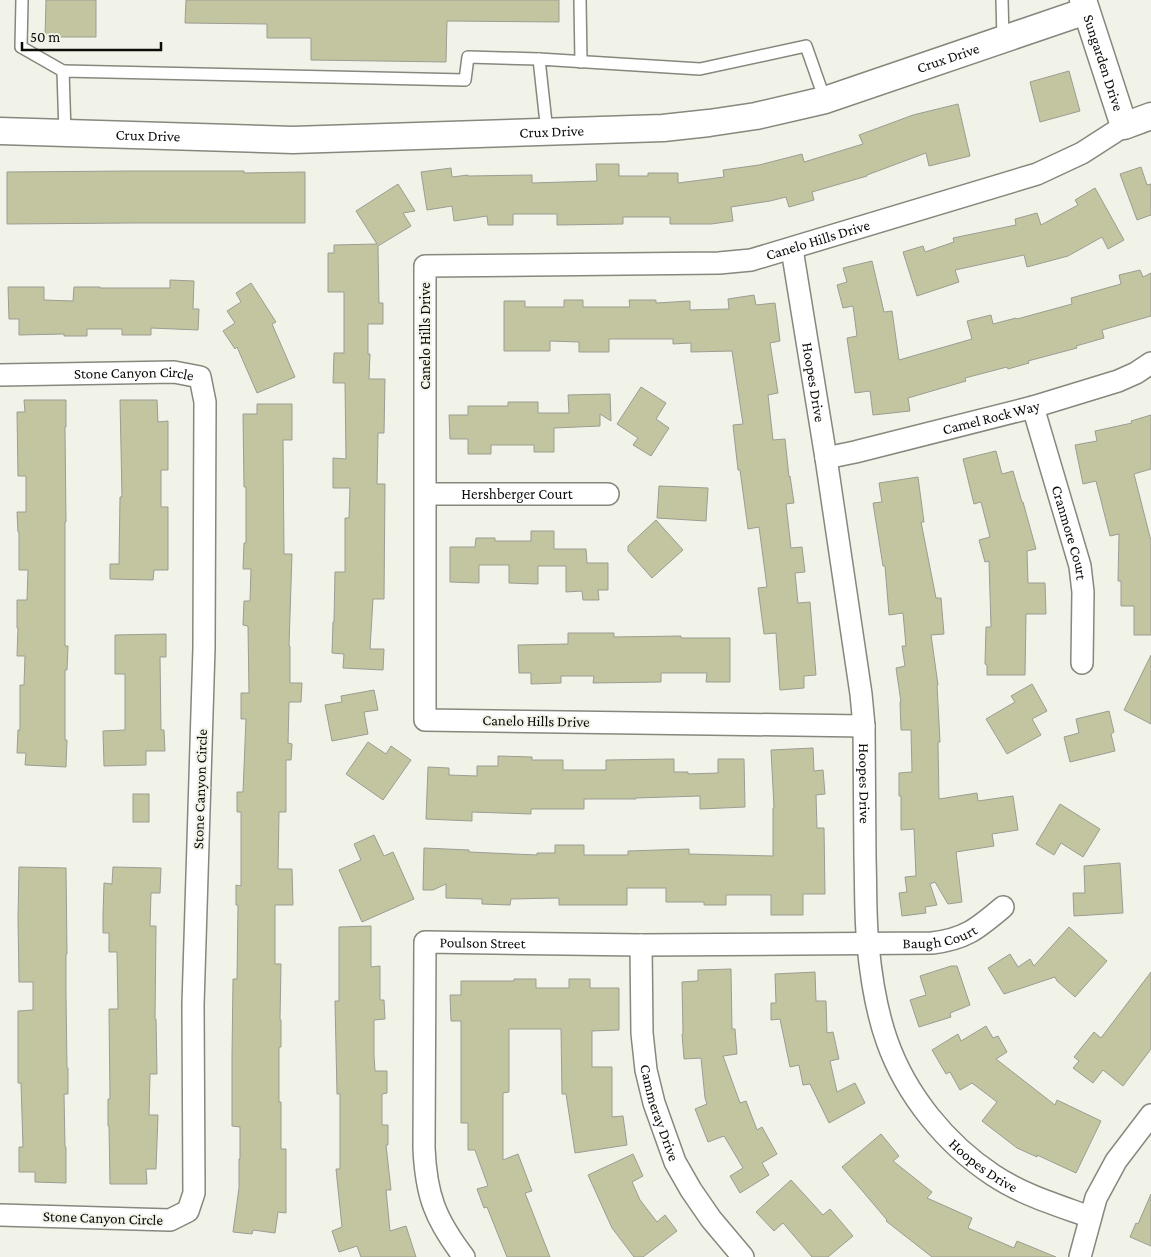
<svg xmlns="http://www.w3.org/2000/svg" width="1151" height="1257" font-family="'Crimson Pro',serif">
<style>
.building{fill:#c2c5a0;stroke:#9c9d93}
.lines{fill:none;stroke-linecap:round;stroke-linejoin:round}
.service-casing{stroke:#86877d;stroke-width:14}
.minor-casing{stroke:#86877d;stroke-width:24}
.tertiary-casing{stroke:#86877d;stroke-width:29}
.service{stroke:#fff;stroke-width:11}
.minor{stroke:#fff;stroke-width:21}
.tertiary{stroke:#fff;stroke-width:26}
.labels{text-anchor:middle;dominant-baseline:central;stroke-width:4;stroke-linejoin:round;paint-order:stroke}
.street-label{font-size:15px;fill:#0c0c09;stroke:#f2f3e8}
</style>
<rect width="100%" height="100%" fill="#f2f3e8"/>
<g class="building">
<path d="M46,0H96V37H45Z"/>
<path d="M186,0H559V22L447,21L446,62L311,60V38H267V24L185,23Z"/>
<path d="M1069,71L1080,111L1040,122L1030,82Z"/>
<path d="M958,104L970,156L929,166L926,153L867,175V176L812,192L814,200L789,207L786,197L770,201L731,207L733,221L711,224H670V217H623V224L557,225V214H513V225H488L487,216L454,221L452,206L427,210L421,172L451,168L452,177L468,175V176L532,175V183L597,181L596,164H619V176H648V173H678V183L724,177L723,170L759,165L802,154L804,162L863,144L859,135L913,115Z"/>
<path d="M1141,167L1147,185L1151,184V215L1137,220L1120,174Z"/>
<path d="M131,171H244V173L305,172V223H131L7,224V172Z"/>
<path d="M398,184L415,211L403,213L411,226L378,246L379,303H383V324H368V354H370L369,379H385L384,433H378L377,484H385L384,599H373L370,649H384L383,670L343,668L344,654L332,653L333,622H334L335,572H345V518H349L350,488H333V458L346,459L345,383H333L334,353H344V292H328V253H334V245L377,244L356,211Z"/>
<path d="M1095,188L1124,240L1108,249L1102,237L1068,256L1027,267L1024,255L955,270L959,282L917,296L903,252L923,246L925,252L954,242L953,238L1016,225L1015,219L1037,213L1041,225L1078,205L1075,200Z"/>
<path d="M872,261L884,312L892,311L899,360L972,339L967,321L991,315L993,324L1016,318L1017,319L1072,304L1071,298L1121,284L1119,275L1140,270L1143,277L1151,273V316L1102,330L1104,338L1076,346L1077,348L1028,361L1029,363L1008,369L1007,367L965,378L966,381L908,398L910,411L873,415L870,391L855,393L847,338L857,336L853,306L843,308L837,285L847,282L843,268Z"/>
<path d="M170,280L194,281L193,309H199L198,330L151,328V335H122V329H87V336H64V334L19,335V319H9L8,287H44V300L73,301L74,287H100V288H170Z"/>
<path d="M251,283L276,322L272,324L295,377L257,393L237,347L235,349L223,331L235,323L227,311L241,302L236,293Z"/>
<path d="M754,295L756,305L775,303L780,341L770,343L778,393L768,395L773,440L785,439L789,477L790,476L794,503L786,504L791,548L802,547L805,572L795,573L798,603L810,602L816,675L804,676V688L780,690L776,633L764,634L758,588L767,587L759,527L748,529L740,470H738L733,425L743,424L732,351L691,352V343L673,344V339H609V352H579V342L550,341V351H504V301H525V307H564V300H583V307H630L629,300H656V303L690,301V310L729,309L728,299Z"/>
<path d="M641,387L666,403L656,419L669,428L651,456L633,445L638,438L617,424Z"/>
<path d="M610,394L611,421L600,414V426L554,428V452H534V445H491V454H468V439H450L449,415H468V406H508V402H538V413H569L568,395Z"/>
<path d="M24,400H66V427H65L66,522H65V646H68L67,670H65V740H67L66,767L25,765L26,753H17L18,730H20V685H24L25,656H17L18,628H17V600H27L28,570H19V532H18L17,512H26V476H18L17,412H25Z"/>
<path d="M120,400H157L158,422L168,421V470H161V507H168V570H154L153,580L110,579V564H119L120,497H122Z"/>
<path d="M257,404H292V440H283L284,554H292L289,646H290V683H302L301,702H289L288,743L292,744L291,760H286V812H279L278,869H292L293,905H275V964H281L280,1020H281V1047H279V1102H281V1149H286V1213L278,1212L275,1233L253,1230L252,1234L233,1232L239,1188V1159H240V1127L232,1126V1056L233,979H237L238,905H236V885L241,886V812H237V792H243L246,719H241V693H249L248,626L243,625L244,601H250L251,569H243L244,543H246V487H244L243,414H257Z"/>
<path d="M1151,415V469L1134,474L1151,541V635H1134V606H1121V581H1118L1119,534L1110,536L1096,481L1083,484L1075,445L1097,441L1095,431L1132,423L1131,421Z"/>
<path d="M996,451L1002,474L1013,471L1022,502H1023L1036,549L1027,551L1028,583H1045L1046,614H1026L1025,675H987V665L985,664L986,627H991L989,561L985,562L979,540L990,537L981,502L974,504L963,459Z"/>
<path d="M918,477L924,522H921L936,598H941L944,634L931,635L938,685H937L940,742H938L939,799L977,793L978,801L1013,796L1018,830L992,834L994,846L956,852L962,902L948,904L935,882L930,884L937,905L925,907L926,913L902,916L899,893L907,892L905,877L916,876L914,829L901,830V796H899V773L912,772L911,730H901L900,702H901L896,668L905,666L902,646H906L903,613L889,615L885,566H883L873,503L882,502L879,483Z"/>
<path d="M659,486L708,488L706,521L657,518Z"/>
<path d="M656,520L683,550L652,578L628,551V546Z"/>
<path d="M531,531H554V549H586L587,563H608V590H598L599,600H583L582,591L566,592V566H538V584L509,583V565H479V583L450,582V547H475L476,538H495V541H531Z"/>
<path d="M568,633H614V637L681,636V638H730V682H706L707,673H661V682L593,683L594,676H561V683L531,684V673H519L518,645L568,644Z"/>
<path d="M166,634V657H160L161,730H164L165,751H146V765L104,766L103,731L125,730V674H115V635Z"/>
<path d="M1151,655V724L1124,710Z"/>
<path d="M1032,684L1047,711L1032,719L1041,735L1007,754L986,719L1015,702L1011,696Z"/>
<path d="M374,690L378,710L364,712L368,734L332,741L325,705L342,702L341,696Z"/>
<path d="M1109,711L1114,732L1111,734L1115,751L1070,762L1064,737L1079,733L1076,719Z"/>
<path d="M368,742L386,754L391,746L411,760L383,800L346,774Z"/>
<path d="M813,748L814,771L823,770L825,794L816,795L817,828H824L825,894H803V915H771V895H726V905H704V902H666V888H627V905H559V898L511,899L510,905L482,904V899L446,898V884L433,890H423L424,848L469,850V852L537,855V853H555V845H584V855H628V851L689,849V854L773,856V808H774L771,750Z"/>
<path d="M498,756L532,757V760H563V770H606V760L674,759V772H688V774L718,773V759H744L745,807L700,809V796L636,798V799H584V809H531V814L472,812V821L426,819L428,767L449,768V775L477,776V766H498Z"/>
<rect x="133" y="794" width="16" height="28"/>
<path d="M1060,804L1100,829L1083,857L1061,843L1054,855L1036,844Z"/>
<path d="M374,835L384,856L393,852L414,899L362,922L339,870L361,860L354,844Z"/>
<path d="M1120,863L1123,913L1074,916L1073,893H1085L1084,866Z"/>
<path d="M19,867L66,868L67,954H66V995L67,1068H68V1094H64L65,1147H66V1183L35,1182V1172H19V1147H23L21,1083H18V1011L33,1010V982H19L18,918Z"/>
<path d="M113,867L161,868L160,893H151L150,926H156L155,1019H156L157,1074H150L149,1115H158L156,1169H146L147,1184H110L109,1126H108V1099H110L109,1009H118L117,952H109V933H103V916L104,883L112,884Z"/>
<path d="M371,926V967L380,966V1000H384L385,1019L374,1020V1056L375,1071H387V1093L382,1094V1125H388V1145H386L391,1190H386L390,1231L406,1226L416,1257H361L357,1246L339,1252L332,1231L342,1227L336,1169H340V1094H337L335,1001H339V927Z"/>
<path d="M1069,927L1107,961L1075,997L1057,981L1055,977L1004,994L988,968L1010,954L1018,967L1030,959L1034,966Z"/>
<path d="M951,966H957L970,1005L950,1013L951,1017L919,1027L910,1000L926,995L920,976Z"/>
<path d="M731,969L732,1029H735L737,1054L723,1056L740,1103L746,1101L757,1130L762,1127L777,1154L762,1163L769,1175L740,1193L730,1176L743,1168L724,1136L708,1142L695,1109L707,1104L705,1098L701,1058L684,1059L682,1034H683L682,982L698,981V970Z"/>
<path d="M815,972L816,1001H826L827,1033L833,1032L839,1059L830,1061L837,1092L855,1083L865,1103L829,1123L810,1084L803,1085L799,1065L790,1067L780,1019L771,1020V1003H776L775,974Z"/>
<path d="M1151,972V1049L1123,1086L1103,1070L1093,1083L1073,1068L1079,1061L1074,1057L1094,1032L1101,1038Z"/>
<path d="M514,979H536V988H569V979H590V988H619V1030L592,1031V1067H612V1117L623,1116L627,1145L575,1153L566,1094H562L561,1029H509V1092L503,1093V1160L518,1154L532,1191L525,1193L550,1257H507L487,1207L484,1208L477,1189L488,1186L475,1150H468V1123H461V1021H451L450,995H461V981H514Z"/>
<path d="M986,1026L993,1038L998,1036L1007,1052L996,1059L1055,1105L1057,1100L1101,1121L1076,1173L1037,1155V1157L1017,1148L982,1121L997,1102L972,1083L960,1090L950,1072L946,1074L932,1050L958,1034L961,1041Z"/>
<path d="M881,1134L899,1156L893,1161L932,1192L927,1198L972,1218L968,1228L1014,1248L1017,1241L1056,1257H932L886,1221L887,1220L842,1167Z"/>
<path d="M633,1154L643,1176L632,1182L640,1200L657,1222L665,1215L677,1231L643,1257H634L612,1228L588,1175Z"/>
<path d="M791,1180L823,1215L830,1209L853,1236L828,1257H812L783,1223L774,1231L756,1212Z"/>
<path d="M1151,1194V1246L1130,1237L1136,1223L1138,1224Z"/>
</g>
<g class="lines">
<g class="service-casing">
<g id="service">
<path d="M22,0L21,47L63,71"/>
<path d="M580,0L581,62"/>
<path d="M1002,0L1003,39"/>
<path d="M547,132L539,59L700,69L806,46L825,100"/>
<path d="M65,133L63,71L465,80L468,57L539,59"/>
</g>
</g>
<g class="minor-casing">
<g id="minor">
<path id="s1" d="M792,249L826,458L861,694L864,726C864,770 865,814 865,858C866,887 865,916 868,945C871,977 876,1010 887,1041C906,1095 946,1144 993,1175C1023,1195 1057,1205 1090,1217"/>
<path id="s2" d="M0,375L174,372L200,377L205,402L204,648L193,1005L194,1193L188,1211L170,1220L0,1215"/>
<path id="s3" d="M1033,407L1080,566L1083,592L1082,663"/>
<path id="s4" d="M826,458L855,452L1033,407L1118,381L1136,373L1151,363"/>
<path id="s5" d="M426,494H608"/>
<path id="s6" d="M864,726L425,720V266L719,263L751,260L1037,174L1082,153L1124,126"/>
<path id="s7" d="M641,945L642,1033L646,1070L654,1103L675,1162L691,1190L711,1219L743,1257"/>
<path id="s8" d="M464,1257C435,1219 426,1195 424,1148L425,942L641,945L932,943C966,939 978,928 1003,907"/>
<path d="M1080,1257L1096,1198L1116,1161L1151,1115"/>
</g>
</g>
<g class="tertiary-casing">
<g id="tertiary">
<path id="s9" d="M1083,0L1124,126L1151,116"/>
<path id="s10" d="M0,131L293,140L663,128L709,123L756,116L825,100L1086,11"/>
</g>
</g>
<use href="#service" class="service"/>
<use href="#minor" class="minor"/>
<use href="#tertiary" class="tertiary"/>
</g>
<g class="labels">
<g class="street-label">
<text stroke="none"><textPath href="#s10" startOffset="958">Crux Drive</textPath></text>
<text stroke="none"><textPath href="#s9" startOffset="66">Sungarden Drive</textPath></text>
<text stroke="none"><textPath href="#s10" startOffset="552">Crux Drive</textPath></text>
<text stroke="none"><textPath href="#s10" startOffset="148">Crux Drive</textPath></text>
<text stroke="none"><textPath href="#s6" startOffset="1289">Canelo Hills Drive</textPath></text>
<text transform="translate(425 336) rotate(-90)">Canelo Hills Drive</text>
<text stroke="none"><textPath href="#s2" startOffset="134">Stone Canyon Circle</textPath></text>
<text stroke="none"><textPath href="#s1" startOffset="135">Hoopes Drive</textPath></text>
<text stroke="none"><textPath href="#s4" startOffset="170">Camel Rock Way</textPath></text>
<text stroke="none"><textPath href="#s5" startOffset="91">Hershberger Court</textPath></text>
<text stroke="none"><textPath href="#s3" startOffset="131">Cranmore Court</textPath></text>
<text transform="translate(536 721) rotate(1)">Canelo Hills Drive</text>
<text stroke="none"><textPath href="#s1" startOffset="540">Hoopes Drive</textPath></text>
<text transform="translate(200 789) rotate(-88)">Stone Canyon Circle</text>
<text stroke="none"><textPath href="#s8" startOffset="840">Baugh Court</textPath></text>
<text stroke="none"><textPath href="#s8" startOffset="382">Poulson Street</textPath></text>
<text stroke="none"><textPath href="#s7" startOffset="170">Cammeray Drive</textPath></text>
<text stroke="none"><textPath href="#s1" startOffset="960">Hoopes Drive</textPath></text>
<text transform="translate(103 1218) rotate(2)">Stone Canyon Circle</text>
</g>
</g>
<path d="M22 42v8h139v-8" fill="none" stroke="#0c0c09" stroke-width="2.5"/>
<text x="30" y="42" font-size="15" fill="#0c0c09" stroke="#f2f3e8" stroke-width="4" paint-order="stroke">50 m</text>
</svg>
